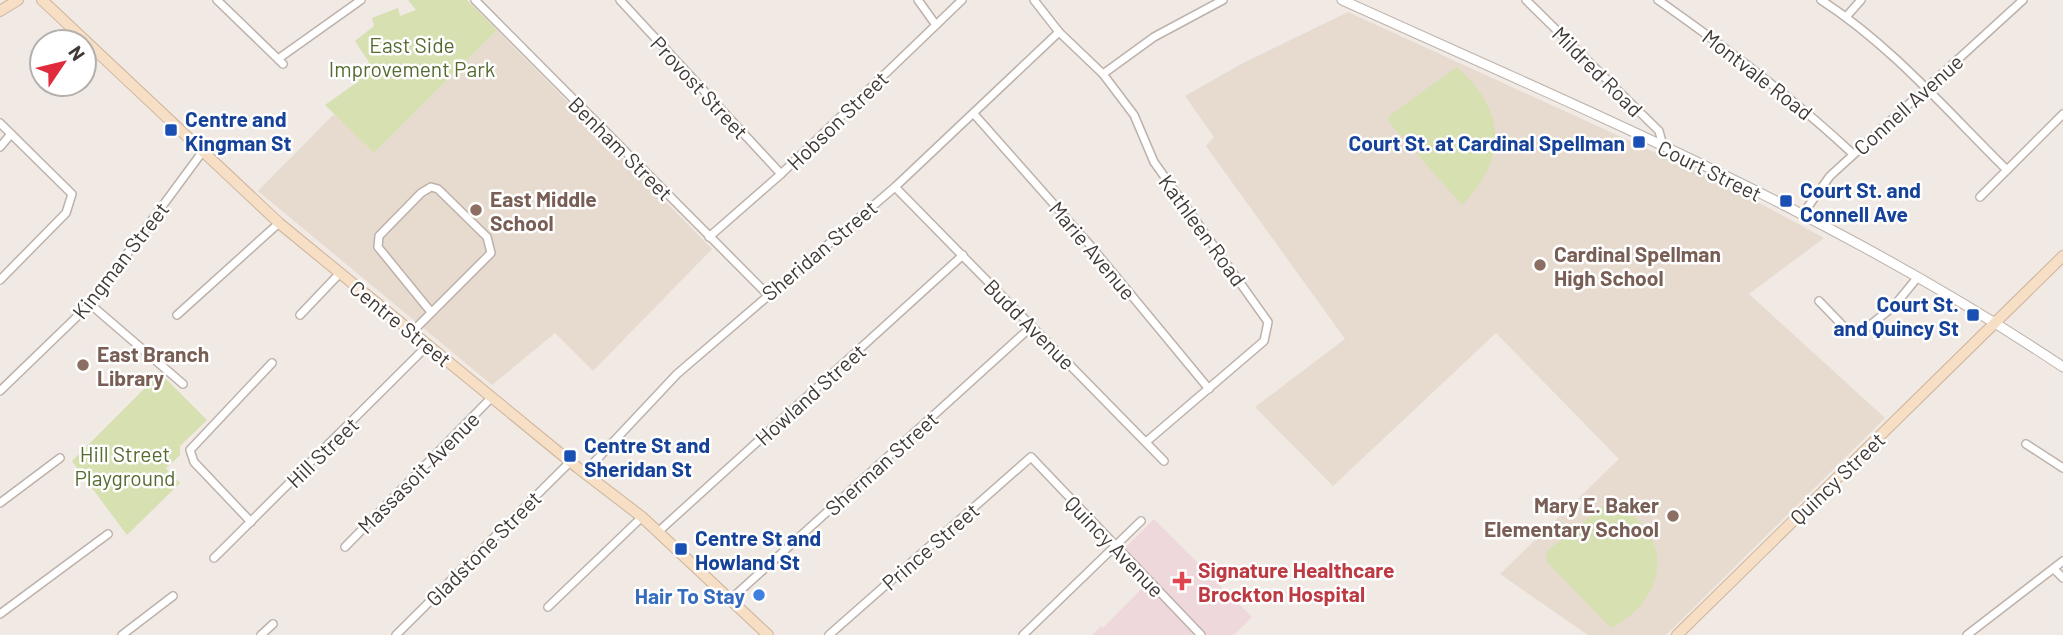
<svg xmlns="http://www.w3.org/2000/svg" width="2063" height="635" font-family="Barlow,sans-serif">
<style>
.education{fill:#e7dbcf}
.medical{fill:#efd8db}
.green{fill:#d6e0b1}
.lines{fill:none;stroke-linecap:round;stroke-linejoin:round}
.minor-casing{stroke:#bdb2ab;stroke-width:10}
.tertiary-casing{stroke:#bdb2ab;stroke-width:11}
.secondary-casing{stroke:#cdb39b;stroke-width:12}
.minor{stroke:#fff;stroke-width:7}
.tertiary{stroke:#fff;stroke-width:9}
.secondary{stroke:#f7dfc6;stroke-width:10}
.transit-dot{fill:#1a4fb4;stroke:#fff;stroke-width:2.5}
.education-dot{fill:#8d6e63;stroke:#fff;stroke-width:2.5}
.health-dot{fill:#e0444e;stroke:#fff;stroke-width:2.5}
.shop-dot{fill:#3f7fe0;stroke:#fff;stroke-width:2.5}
.labels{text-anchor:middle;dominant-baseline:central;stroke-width:5;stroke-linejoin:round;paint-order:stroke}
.park-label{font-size:21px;fill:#556b30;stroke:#fff}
.street-label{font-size:21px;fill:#413935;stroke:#fff}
.transit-label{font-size:21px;font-weight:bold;fill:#164399;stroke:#fff;text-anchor:start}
.education-label{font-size:21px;font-weight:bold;fill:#785e54;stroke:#fff;text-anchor:start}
.health-label{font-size:21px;font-weight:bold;fill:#be3a42;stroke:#fff;text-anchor:start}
.shop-label{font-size:21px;font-weight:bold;fill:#366cbe;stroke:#fff;text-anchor:end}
</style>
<rect width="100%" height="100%" fill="#f0e9e4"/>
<g class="education">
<path d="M1348,12L1726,185L1824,238L1749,294L1885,418L1666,635H1588L1500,574L1619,459L1496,333L1333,486L1255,407L1345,339L1206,146L1214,137L1185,96L1243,63Z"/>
<path d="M497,30L712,249L593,371L555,333L492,385L258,191L334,114L374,153Z"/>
</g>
<path class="medical" d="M1154,519L1252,617L1234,635H1092L1101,626L1103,628L1153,577L1124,549Z"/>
<g class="green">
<path d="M408,0H467L497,30L374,153L325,105L359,81L355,73L369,62L355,41L374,26L372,18L398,8L400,16L416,10Z"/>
<path d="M1457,67C1506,111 1508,158 1462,205L1389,122V116Z"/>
<path d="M160,373L207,420L180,446V455L166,468L169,473L165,478L171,483L176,479L180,483L127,535L72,461Z"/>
<path d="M1611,500C1624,508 1636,516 1645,528C1674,567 1648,610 1611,628L1547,562L1546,552Z"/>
</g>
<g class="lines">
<g class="minor-casing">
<g id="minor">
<path d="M217,0L278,59"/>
<path d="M475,0L767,294"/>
<path d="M620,0L781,174"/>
<path d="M918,0L936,25"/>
<path d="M1034,0L1059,32L1103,74L1134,115L1154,162L1268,322L1264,341L1146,442"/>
<path d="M1526,0L1659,131L1663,146"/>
<path d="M1658,0C1726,48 1792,97 1853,154"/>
<path d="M1821,0C1891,45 1948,112 2007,170"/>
<path d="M1846,17L1861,0"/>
<path d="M283,64L278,59L361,0"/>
<path d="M1103,74L1154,37L1223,0"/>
<path d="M974,114L1089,244L1209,389"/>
<path d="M0,123L72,194L66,213L0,280"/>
<path d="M0,147L11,134"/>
<path d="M895,187L1164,461"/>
<path d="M1980,197L2063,114"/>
<path d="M1802,215L1830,176L2023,0"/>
<path d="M709,237L781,174L962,0"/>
<path d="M1819,301L1845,328L1864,330L1894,306L1917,278"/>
<path d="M90,304L183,384"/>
<path d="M177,315L279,223"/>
<path d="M300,315L340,273"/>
<path d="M412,332L491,253L487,237L438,189L431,187L421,193L379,236L378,247L431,312"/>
<path d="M0,391L90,304L203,151"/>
<path d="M2026,444L2063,468"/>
<path d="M584,473L677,374L895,187L1059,32"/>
<path d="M0,503L60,458"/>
<path d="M251,522L194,462L190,450L272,363"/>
<path d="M658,532L963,255"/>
<path d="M345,547L492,397"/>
<path d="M214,558L428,345"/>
<path d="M2054,569L2063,578"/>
<path d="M731,599L1032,326"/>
<path d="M548,607L642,517"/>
<path d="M0,614L108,534"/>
<path d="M122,635L173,596"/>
<path d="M261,635L273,624"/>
<path d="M396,635L570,462"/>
<path d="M829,635L1031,457L1201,635"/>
<path d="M1023,635L1141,521"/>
<path d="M1967,635L2063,561"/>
</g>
</g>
<g class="tertiary-casing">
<path id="tertiary" d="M1342,0C1587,111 1839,216 2063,367"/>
</g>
<g class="secondary-casing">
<g id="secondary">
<path d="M42,0L279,223L578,468L642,517L768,635"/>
<path d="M0,11L18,0"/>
<path d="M1677,635L2063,256"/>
</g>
</g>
<use href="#minor" class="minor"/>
<use href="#tertiary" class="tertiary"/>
<use href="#secondary" class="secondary"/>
</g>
<g class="transit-dot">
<rect x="164" y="123" width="14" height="14" rx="3.5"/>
<rect x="1632" y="135" width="14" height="14" rx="3.5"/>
<rect x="1779" y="194" width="14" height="14" rx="3.5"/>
<rect x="1966" y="308" width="14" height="14" rx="3.5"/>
<rect x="563" y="449" width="14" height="14" rx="3.5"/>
<rect x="674" y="542" width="14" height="14" rx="3.5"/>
</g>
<g class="education-dot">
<circle cx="476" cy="210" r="7"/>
<circle cx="1540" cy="265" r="7"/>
<circle cx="83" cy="365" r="7"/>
<circle cx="1673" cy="516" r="7"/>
</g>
<path class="health-dot" d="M1178.5 570.5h7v7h7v7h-7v7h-7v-7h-7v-7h7z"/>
<circle class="shop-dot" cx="759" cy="595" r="7"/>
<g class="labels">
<g class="park-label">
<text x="412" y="44">East Side<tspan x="412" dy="24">Improvement Park</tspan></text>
<text x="125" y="453">Hill Street<tspan x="125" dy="24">Playground</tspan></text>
</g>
<g class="street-label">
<text transform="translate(1598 71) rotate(45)">Mildred Road</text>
<text transform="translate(1758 74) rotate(38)">Montvale Road</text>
<text transform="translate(700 87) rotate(47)">Provost Street</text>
<text transform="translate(1908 104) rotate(-42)">Connell Avenue</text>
<text transform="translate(837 120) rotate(-44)">Hobson Street</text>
<text transform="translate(621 148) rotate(45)">Benham Street</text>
<text transform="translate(1710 170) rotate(26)">Court Street</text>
<text transform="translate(1203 230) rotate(54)">Kathleen Road</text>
<text transform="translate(819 250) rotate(-40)">Sheridan Street</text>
<text transform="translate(1093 250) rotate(50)">Marie Avenue</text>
<text transform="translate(120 260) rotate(-52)">Kingman Street</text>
<text transform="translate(401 323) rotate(39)">Centre Street</text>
<text transform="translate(1030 324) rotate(45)">Budd Avenue</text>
<text transform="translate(810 394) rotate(-42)">Howland Street</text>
<text transform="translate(322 452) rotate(-44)">Hill Street</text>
<text transform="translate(881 463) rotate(-42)">Sherman Street</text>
<text transform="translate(418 472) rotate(-45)">Massasoit Avenue</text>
<text transform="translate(1837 478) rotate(-44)">Quincy Street</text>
<text transform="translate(930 546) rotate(-41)">Prince Street</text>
<text transform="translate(1115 546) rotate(46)">Quincy Avenue</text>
<text transform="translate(483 548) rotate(-45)">Gladstone Street</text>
</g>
<g class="transit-label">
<text x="185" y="118">Centre and<tspan x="185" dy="24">Kingman St</tspan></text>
<text x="1625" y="142" text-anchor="end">Court St. at Cardinal Spellman</text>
<text x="1800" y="189">Court St. and<tspan x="1800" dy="24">Connell Ave</tspan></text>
<text x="1959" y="303" text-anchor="end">Court St.<tspan x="1959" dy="24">and Quincy St</tspan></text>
<text x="584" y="444">Centre St and<tspan x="584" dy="24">Sheridan St</tspan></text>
<text x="695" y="537">Centre St and<tspan x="695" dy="24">Howland St</tspan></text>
</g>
<g class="education-label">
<text x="490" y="198">East Middle<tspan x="490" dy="24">School</tspan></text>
<text x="1554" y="253">Cardinal Spellman<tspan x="1554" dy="24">High School</tspan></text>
<text x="97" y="353">East Branch<tspan x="97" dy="24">Library</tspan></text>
<text x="1659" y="504" text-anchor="end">Mary E. Baker<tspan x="1659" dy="24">Elementary School</tspan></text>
</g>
<g class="health-label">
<text x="1198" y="569">Signature Healthcare<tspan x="1198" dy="24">Brockton Hospital</tspan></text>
</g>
<g class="shop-label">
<text x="745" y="595">Hair To Stay</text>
</g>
</g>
<g transform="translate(63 63) rotate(55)"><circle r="33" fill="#ffffff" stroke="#b3b0ae" stroke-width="2"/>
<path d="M0-5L12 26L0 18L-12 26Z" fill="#e02b3c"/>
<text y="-10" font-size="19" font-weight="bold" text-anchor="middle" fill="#413935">N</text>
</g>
</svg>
